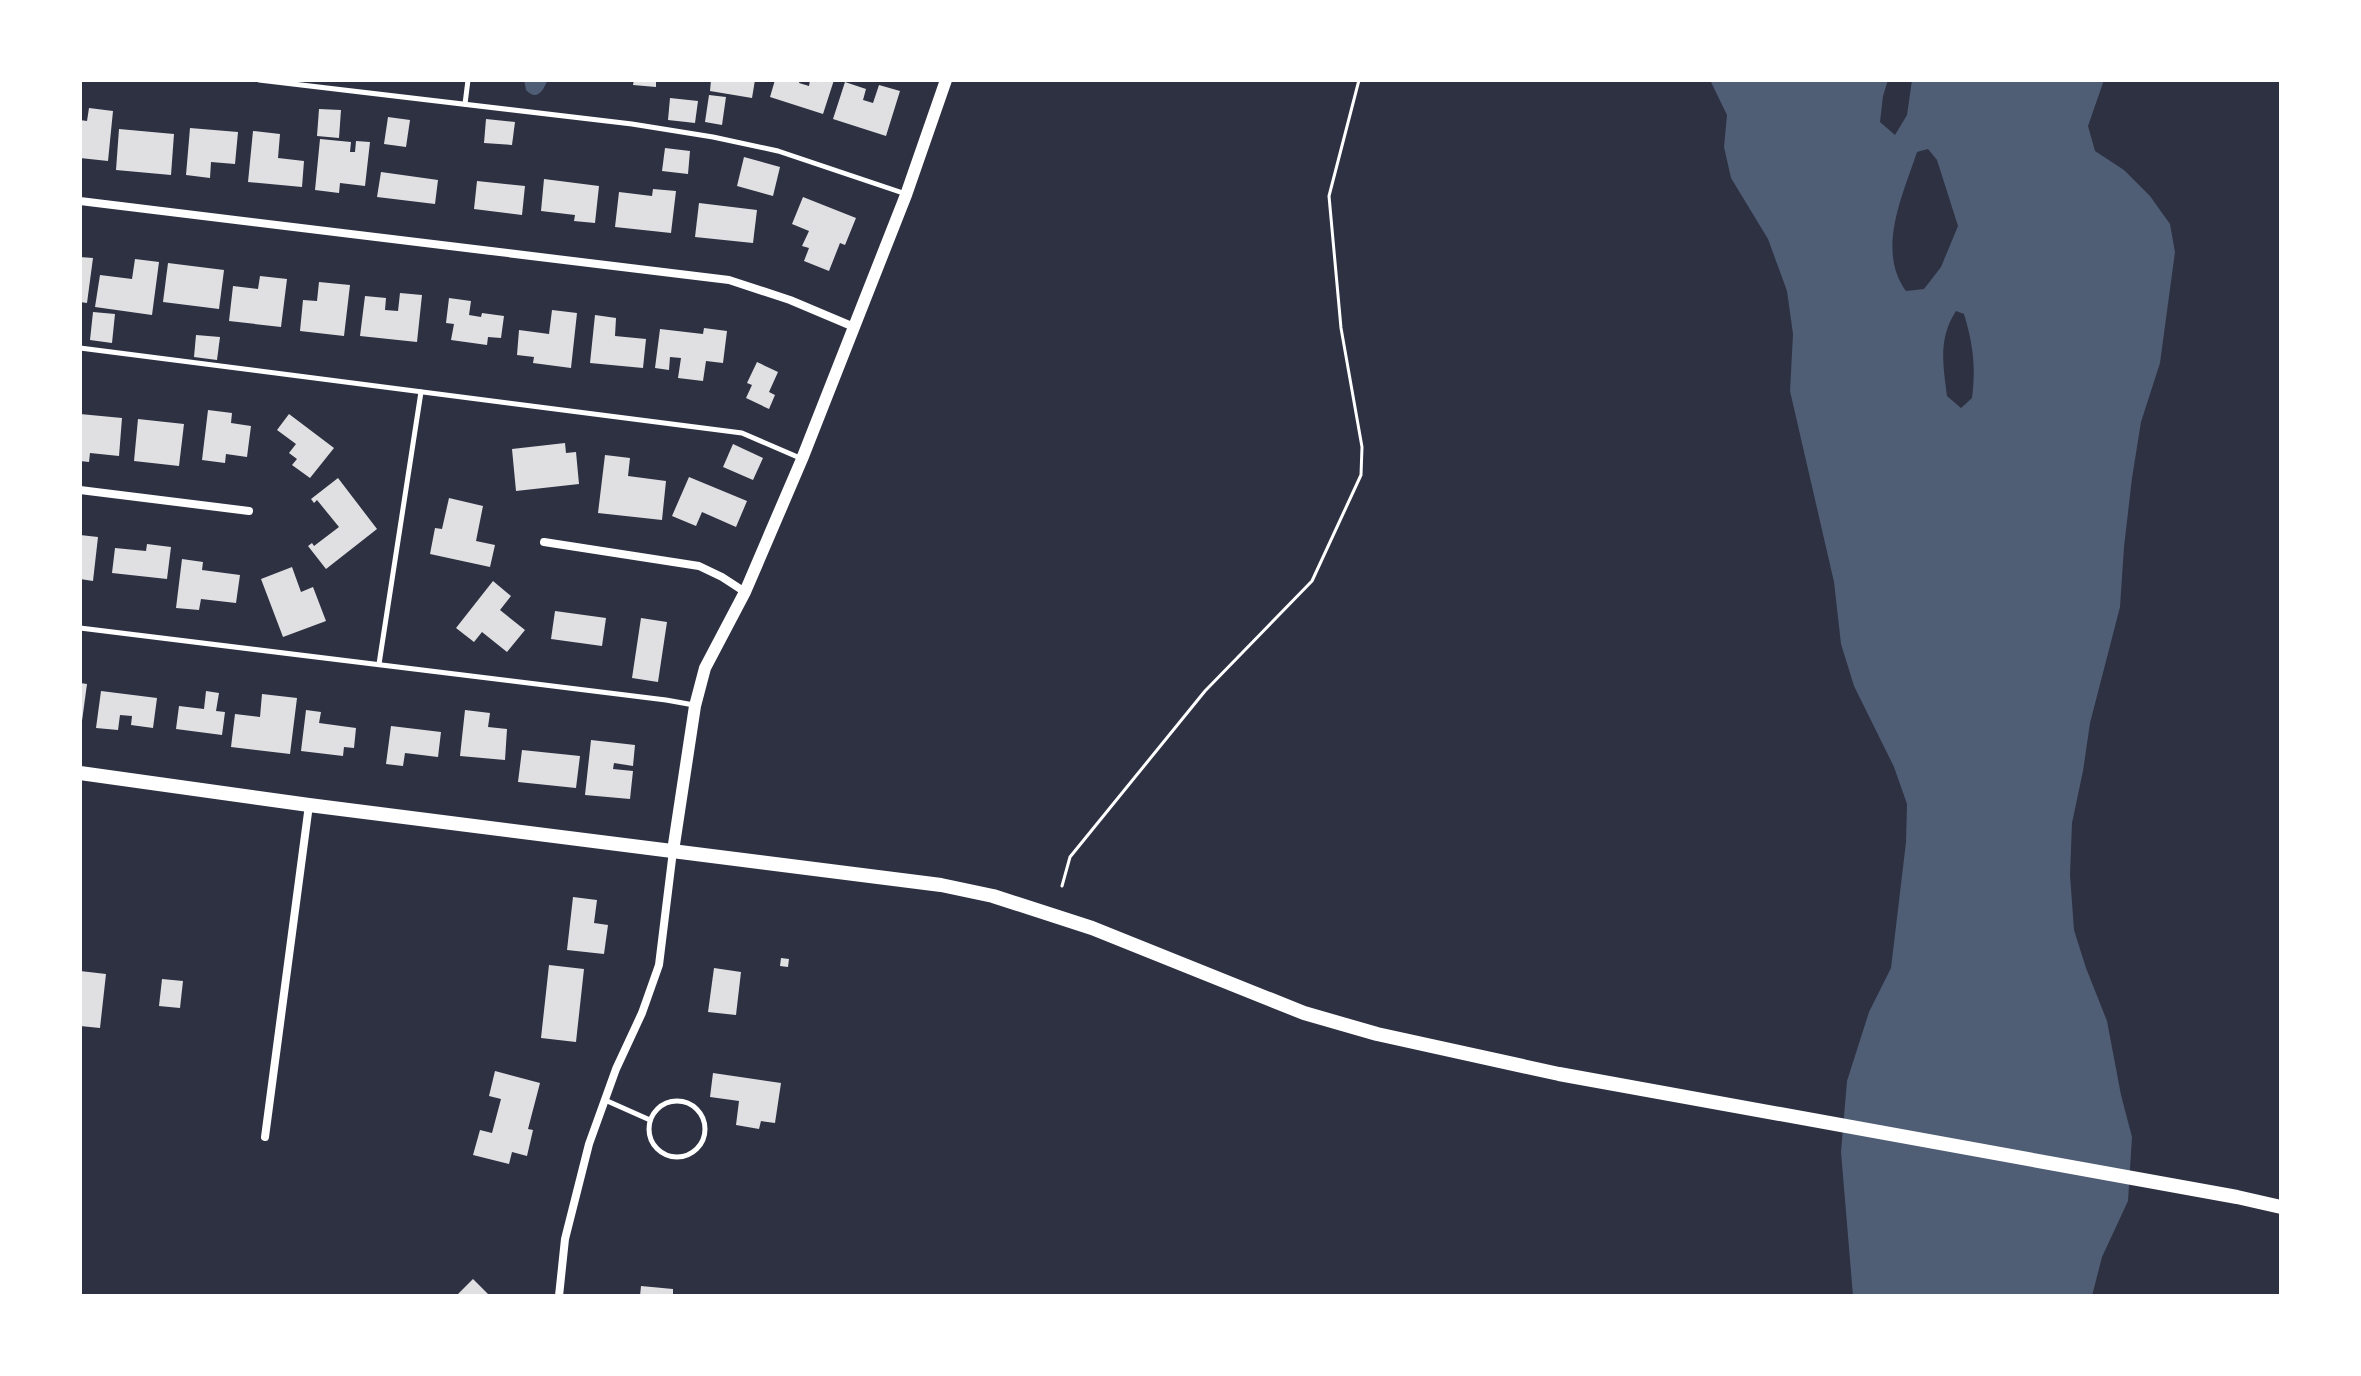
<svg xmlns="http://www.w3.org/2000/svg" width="2361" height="1376" font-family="'Roboto Condensed',sans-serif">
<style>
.water{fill:#4f5d75;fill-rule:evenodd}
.building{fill:#e0e0e3}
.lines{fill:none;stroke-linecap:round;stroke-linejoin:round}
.path{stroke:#fff;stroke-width:3}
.service{stroke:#fff;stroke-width:5}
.minor{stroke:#fff;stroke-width:8}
.tertiary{stroke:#fff;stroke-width:12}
.secondary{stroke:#fff;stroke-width:14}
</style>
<rect width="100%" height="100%" fill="#2d3142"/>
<g class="water">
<path d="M524,80H553L547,81C543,92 536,101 526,90Z"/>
<path d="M1710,80H1888L1883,96L1880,122L1895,135L1907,115L1912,80H2104L2088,126L2095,151L2124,170L2150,196L2170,224L2175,252L2160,363L2141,422L2132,478L2124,547L2120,607L2090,723L2083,771L2072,823L2070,875L2074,930L2086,968L2107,1021L2121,1095L2132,1137L2128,1201L2102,1257L2092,1296H1853L1841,1152L1847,1081L1869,1012L1891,968L1906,842L1907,804L1894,767L1854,686L1841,644L1834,582L1790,391L1793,334L1787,291L1768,239L1731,178L1724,147L1727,115ZM1928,149L1937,160L1958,226L1941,267L1924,289L1906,291C1876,250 1903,195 1917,152ZM1956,311L1964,314C1973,344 1976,366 1972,398L1961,408L1947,396C1943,364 1938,339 1956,311Z"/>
</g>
<g class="building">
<path d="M634,80H656V87L633,85Z"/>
<path d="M711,80H755L752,98L710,91Z"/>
<path d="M775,80H800L799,83L809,86L810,80H834L823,114L770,97Z"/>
<path d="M845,82L866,89L863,100L873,103L879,85L900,91L886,136L833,119Z"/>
<path d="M709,95L726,97L722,125L705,122Z"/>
<path d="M670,98L698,101L695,123L668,120Z"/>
<path d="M89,108L113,111L108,161L80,158V120L87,121Z"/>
<path d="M319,109L341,110L339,138L317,136Z"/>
<path d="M388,117L410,120L406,147L384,144Z"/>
<path d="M486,119L515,122L512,145L484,143Z"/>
<path d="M190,128L238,132L235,164L211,162L210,178L186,175Z"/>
<path d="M119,129L174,134L171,175L116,170Z"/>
<path d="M253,131L280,134L278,158L304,161L302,187L248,182Z"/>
<path d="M320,139L351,142L350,152H355L356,141L370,142L365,186L340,183L339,193L315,190Z"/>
<path d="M665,148L690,151L688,174L662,171Z"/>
<path d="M744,157L780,167L773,196L737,186Z"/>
<path d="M381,172L438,180L435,204L377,197Z"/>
<path d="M544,179L599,186L595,223L574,221L575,215L541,211Z"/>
<path d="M477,181L525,186L522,215L474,209Z"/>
<path d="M653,189L676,191L671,233L615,227L619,192L652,196Z"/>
<path d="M803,197L856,218L845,245L840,243L829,271L804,261L809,248L802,246L809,231L792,224Z"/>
<path d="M699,203L757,210L753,243L695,237Z"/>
<path d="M80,257L93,258L87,303L80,302Z"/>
<path d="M135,259L159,262L152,315L95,307L100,275L132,279Z"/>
<path d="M168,263L224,270L219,309L163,302Z"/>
<path d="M260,276L287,279L281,327L229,321L233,286L258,289Z"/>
<path d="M319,282L350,285L344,336L300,331L303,300L317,301Z"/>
<path d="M400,293L422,295L417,342L360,336L365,296L386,298L385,310L398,311Z"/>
<path d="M449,298L471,301L469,315L481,317L482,313L504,316L501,338L488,337L487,345L451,340L454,324L446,323Z"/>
<path d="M552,310L577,313L571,368L533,363L534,357L517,355L519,330L549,334Z"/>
<path d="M93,312L115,314L112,343L90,340Z"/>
<path d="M595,315L616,318L615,336L646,339L643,368L590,363Z"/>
<path d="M704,328L727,331L723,363L706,361L703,381L678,378L681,358L670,357L669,370L655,368L660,329L703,334Z"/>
<path d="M196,335L220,337L217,360L194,357Z"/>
<path d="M757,362L778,372L769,392L775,395L769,409L746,398L752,385L747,383Z"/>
<path d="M208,410L232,413L231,423L251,426L247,457L226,454L225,463L202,460Z"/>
<path d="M80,414L122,418L119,456L90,453L89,462L80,461Z"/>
<path d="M289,414L334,448L310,478L292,465L297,459L289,453L296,444L277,430Z"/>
<path d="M138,419L184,424L179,466L134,461Z"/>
<path d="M565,443L566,453L576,452L579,484L516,491L512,449Z"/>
<path d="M733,444L763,458L753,480L723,467Z"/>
<path d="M605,455L630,458L628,476L666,481L662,520L598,513Z"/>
<path d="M689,477L747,501L736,527L702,512L696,526L672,516Z"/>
<path d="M338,478L377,529L326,569L308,546L312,543L314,546L339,527L317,500L314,503L311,499Z"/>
<path d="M449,498L483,506L476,541L495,545L490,567L430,554L435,528L442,529Z"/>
<path d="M80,535L98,537L93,581L80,579Z"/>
<path d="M147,544L171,547L167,579L112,573L115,548L146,551Z"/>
<path d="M182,559L203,562L202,570L240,575L236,603L201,599L199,610L176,608Z"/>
<path d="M292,567L301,592L313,587L326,621L283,637L261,579Z"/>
<path d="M493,581L511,596L500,610L525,630L507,652L482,632L474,642L456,628Z"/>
<path d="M555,611L606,618L602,646L551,639Z"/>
<path d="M641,618L667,622L658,682L632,678Z"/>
<path d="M80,683L87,684L82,721H80Z"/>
<path d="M101,691L157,698L153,728L131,725L132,716L120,715L118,730L96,728Z"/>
<path d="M206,691L219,693L216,711L225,712L222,735L176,729L179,706L204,709Z"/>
<path d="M262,694L297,698L290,754L231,747L235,714L260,717Z"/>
<path d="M306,710L321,712L319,723L356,728L354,748L344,747L343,756L301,751Z"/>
<path d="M465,710L490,713L488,727L507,729L505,760L460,756Z"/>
<path d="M391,726L441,732L438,757L405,753L403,766L386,764Z"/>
<path d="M591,740L635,745L633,766L614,763L613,769L633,771L630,799L585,795Z"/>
<path d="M522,750L580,756L576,788L518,782Z"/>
<path d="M573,897L597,900L594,923L608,925L604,954L567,950Z"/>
<path d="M781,958L789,959L788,967L780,966Z"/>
<path d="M549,965L584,969L576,1042L541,1038Z"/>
<path d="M714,968L741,972L736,1015L708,1012Z"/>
<path d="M80,971L106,974L100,1028L80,1026Z"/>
<path d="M162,979L183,981L180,1008L159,1006Z"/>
<path d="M495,1071L540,1083L528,1129L533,1130L527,1156L512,1152L509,1164L473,1155L480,1130L492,1133L501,1099L489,1096Z"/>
<path d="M713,1073L781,1083L775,1123L761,1121L759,1129L736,1125L739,1101L710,1097Z"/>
<path d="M473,1279L490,1296H456Z"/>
<path d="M641,1286L673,1289V1296H640Z"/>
</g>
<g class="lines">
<path class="path" d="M1062,886L1070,857L1205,691L1312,581L1361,475L1362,447L1341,328L1329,196L1359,80"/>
<g class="service">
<path d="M259,80L632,124L713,137L778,151L906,194"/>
<path d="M465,104L468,80"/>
<path d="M80,348L742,433L800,458"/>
<path d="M80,628L666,700L694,705"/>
<path d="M379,664L421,392"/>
<path d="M605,1100L650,1120"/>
<circle cx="677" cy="1129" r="28"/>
</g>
<g class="minor">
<path d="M80,201L729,280L790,300L854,327"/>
<path d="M80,490L249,511"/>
<path d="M544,542L699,566L722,577L745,592"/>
<path d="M265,1137L309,805"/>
<path d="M559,1296L565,1239L589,1144L616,1069L642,1013L659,965L673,851"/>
</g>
<path class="tertiary" d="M673,851L695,706L705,668L745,592L802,459L906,195L946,80"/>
<path class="secondary" d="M80,773L309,805L941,885L993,896L1092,928L1304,1013L1377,1034L1559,1074L2237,1197L2281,1207"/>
</g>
<rect width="2361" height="1376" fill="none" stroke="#ffffff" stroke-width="164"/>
</svg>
